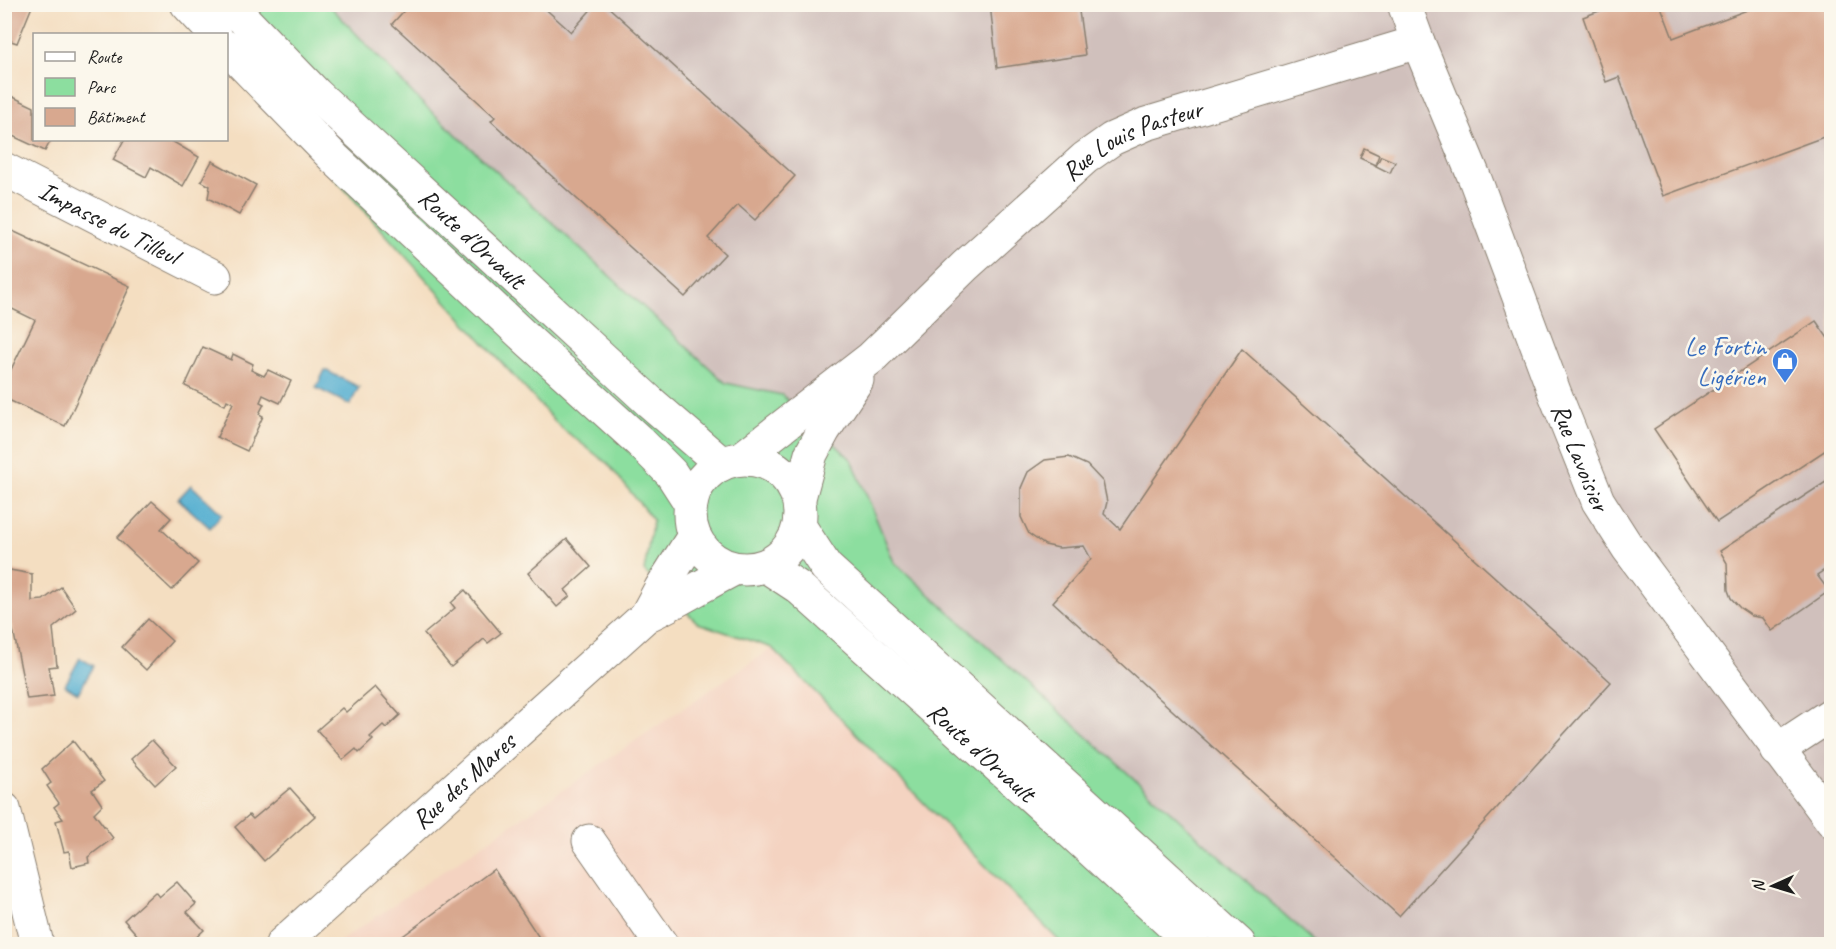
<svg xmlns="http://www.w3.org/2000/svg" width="1836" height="949" font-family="Caveat,sans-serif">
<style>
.built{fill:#f4d3c1}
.industrial{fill:#d0c0bc}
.green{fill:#8cde9f;stroke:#547d5e;stroke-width:1.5}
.water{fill:#52aed0;stroke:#376576;stroke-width:1.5}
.building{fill:#d8a88f}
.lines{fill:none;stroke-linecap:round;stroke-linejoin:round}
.minor-casing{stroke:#887d6e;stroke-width:35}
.tertiary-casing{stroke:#887d6e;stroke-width:35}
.minor{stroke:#fff;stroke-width:33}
.tertiary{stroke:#fff;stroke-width:33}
.labels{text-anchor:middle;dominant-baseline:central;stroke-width:5;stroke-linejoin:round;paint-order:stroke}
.street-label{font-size:26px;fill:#1c1c1c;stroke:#fbf7ec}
.shop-label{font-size:26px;fill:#366cbe;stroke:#fbf7ec;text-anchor:end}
</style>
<rect width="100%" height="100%" fill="#fbf7ec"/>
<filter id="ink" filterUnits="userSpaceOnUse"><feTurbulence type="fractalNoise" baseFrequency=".0167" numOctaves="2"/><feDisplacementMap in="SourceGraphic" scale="12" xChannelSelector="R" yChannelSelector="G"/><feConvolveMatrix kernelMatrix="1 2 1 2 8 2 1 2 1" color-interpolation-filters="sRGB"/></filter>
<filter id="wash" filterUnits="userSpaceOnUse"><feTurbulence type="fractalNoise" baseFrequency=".008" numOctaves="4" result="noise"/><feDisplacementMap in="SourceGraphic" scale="24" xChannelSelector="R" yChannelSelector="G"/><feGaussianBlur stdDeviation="1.35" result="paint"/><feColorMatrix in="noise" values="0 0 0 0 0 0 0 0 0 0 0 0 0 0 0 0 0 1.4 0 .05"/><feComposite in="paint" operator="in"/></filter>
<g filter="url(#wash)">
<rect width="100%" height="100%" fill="#f4dec1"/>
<path class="built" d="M772,648L1062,944H336Z"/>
<path class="industrial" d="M329,5H1831V944H1317L894,562L852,460L782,395L726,383L420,101Z"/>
<path class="green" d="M178,5H329L420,101L726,383L782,395L852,460L894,562L1317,944H1062L772,648L698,623L644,571L653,520L608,464L559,426Z"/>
<g class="water">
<path d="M325,370L359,387L350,405L316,388Z"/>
<path d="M191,485L222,514L210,528L178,499Z"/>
<path d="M80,658L94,666L78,693L65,685Z"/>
</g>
<g id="blocks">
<g class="building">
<path d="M4,4H33L17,43L8,40L5,49Z"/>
<path d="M410,4H540L571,32L596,4H605L795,176L755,220L738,205L708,238L725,254L685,297L491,121L495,117L392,24Z"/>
<path d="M990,4H1078L1085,55L997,68Z"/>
<path d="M1618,4H1660L1673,38L1763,4H1832V134L1663,196L1619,77L1606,82L1583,17Z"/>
<path d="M11,96L34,107V140H51L45,151L4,132V109Z"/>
<path d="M124,140H170L199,157L183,186L151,167L146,177L113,160Z"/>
<path d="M1364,148L1379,155L1375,165L1360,158Z"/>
<path d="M1381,156L1395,162L1390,173L1376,166Z"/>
<path d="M212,161L256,185L239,215L208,198L210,186L201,181Z"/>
<path d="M4,227L130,286L65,426L4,398V384L35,320L4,305Z"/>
<path d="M1816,321L1832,344V446L1717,522L1654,429Z"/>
<path d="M203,347L231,360L233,354L253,364L251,370L264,376L268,370L291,381L280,403L263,395L260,402L264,404L259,414L263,416L247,451L217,437L233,403L227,400L225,405L185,386Z"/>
<path d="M1242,349L1611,682L1399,916L1053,602L1091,559L1084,546L1059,548L1045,545L1029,534L1021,517V488L1028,472L1045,460L1069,457L1087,465L1103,482L1107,502L1104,514L1120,529Z"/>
<path d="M1832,478V565L1817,575L1829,591L1772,631L1763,618L1752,616L1740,608L1731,598L1728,590L1727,563L1720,551Z"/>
<path d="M152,501L171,518L161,529L198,563L172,590L117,538Z"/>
<path d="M567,539L591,567L565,590L570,596L557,607L528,573Z"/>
<path d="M4,569L32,574V601L43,600L61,587L76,609L53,628L57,666L49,667L54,696L27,699L14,634L4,604Z"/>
<path d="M465,590L501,633L488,643L484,639L451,667L424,634L455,608L451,603Z"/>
<path d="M148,619L172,641L146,670L122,647Z"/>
<path d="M375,687L400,715L386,728L383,725L370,737L373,740L359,753L356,749L343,760L317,730L342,708L346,712Z"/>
<path d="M152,740L176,766L155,785L131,759Z"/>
<path d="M73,741L104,781L92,790L102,805L94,813L113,838L88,857L89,863L72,867L69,851L64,852L56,821L63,819L54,807L59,803L47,786L51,783L42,769Z"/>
<path d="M290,788L315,816L264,861L235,827L249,815L253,819Z"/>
<path d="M494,869L542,942L539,944H392Z"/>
<path d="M177,882L196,904L187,912L204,930L189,944H138L134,941L139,937L124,920L155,892L159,897Z"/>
</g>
</g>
</g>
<g filter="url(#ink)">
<use href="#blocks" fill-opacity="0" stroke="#887d6e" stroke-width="1.5"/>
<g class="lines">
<g class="minor-casing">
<g id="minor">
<path id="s1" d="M1418,42L1475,179L1555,394L1598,501L1628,548L1832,821"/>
<path id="s2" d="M4,169L215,277"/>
<path id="s3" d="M742,458L871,358L965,266L1085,158L1112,139L1146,124L1418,42L1404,4"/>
<path d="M799,498L811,454L824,430L857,380"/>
<path d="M646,616L661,588L694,536"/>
<path d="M1777,750L1832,714"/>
<path d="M4,809L37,944"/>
<path d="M589,841L661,944"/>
<path id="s4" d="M282,944L646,616C677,602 704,584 734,569"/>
</g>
</g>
<g class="tertiary-casing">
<g id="tertiary">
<path d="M187,4L215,34"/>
<path id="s5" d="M229,4L316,94L650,402L722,464"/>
<path d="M226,47L335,159L530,342L640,442L671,473L691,504"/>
<circle cx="745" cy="514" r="55"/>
<path d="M800,527L826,567L1239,944"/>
<path id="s6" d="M766,566L798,587L1059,821L1193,944"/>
</g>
</g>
<use href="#minor" class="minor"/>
<use href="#tertiary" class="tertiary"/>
</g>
</g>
<defs>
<g id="shop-pin" transform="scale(1.35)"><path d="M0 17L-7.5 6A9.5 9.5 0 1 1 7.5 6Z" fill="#3f7fe0" stroke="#fbf7ec"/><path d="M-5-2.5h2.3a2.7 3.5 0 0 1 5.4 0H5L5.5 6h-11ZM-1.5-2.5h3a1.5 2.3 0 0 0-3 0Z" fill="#fff"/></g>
</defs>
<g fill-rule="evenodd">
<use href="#shop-pin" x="1785" y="361"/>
</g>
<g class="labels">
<g class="street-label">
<text stroke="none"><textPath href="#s3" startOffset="507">Rue Louis Pasteur</textPath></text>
<text stroke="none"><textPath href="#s2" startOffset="118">Impasse du Tilleul</textPath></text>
<text stroke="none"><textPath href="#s5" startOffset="338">Route d'Orvault</textPath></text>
<text stroke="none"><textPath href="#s1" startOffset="446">Rue Lavoisier</textPath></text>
<text stroke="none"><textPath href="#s6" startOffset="285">Route d'Orvault</textPath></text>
<text stroke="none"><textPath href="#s4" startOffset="244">Rue des Mares</textPath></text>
</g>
<g class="shop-label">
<text x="1766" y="346">Le Fortin<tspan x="1766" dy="30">Ligérien</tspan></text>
</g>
</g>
<rect width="1836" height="949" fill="none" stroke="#fbf7ec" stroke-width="24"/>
<rect x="33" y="33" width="195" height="108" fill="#fbf7ec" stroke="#a29f99" stroke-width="1.5"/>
<rect x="45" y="52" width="30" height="9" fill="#ffffff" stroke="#a29f99" stroke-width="1.5"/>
<text x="87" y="63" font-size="18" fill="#1c1c1c">Route</text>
<rect x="45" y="78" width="30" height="18" fill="#8cde9f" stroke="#a29f99" stroke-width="1.5"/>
<text x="87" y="93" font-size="18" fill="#1c1c1c">Parc</text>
<rect x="45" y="108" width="30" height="18" fill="#d8a88f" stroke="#a29f99" stroke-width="1.5"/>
<text x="87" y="123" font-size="18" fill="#1c1c1c">Bâtiment</text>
<g transform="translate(1773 886) rotate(266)" stroke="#fbf7ec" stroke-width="4.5" paint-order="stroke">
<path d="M0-4.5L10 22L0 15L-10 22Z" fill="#1c1c1c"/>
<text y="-9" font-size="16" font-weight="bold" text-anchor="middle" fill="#1c1c1c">N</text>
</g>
</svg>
